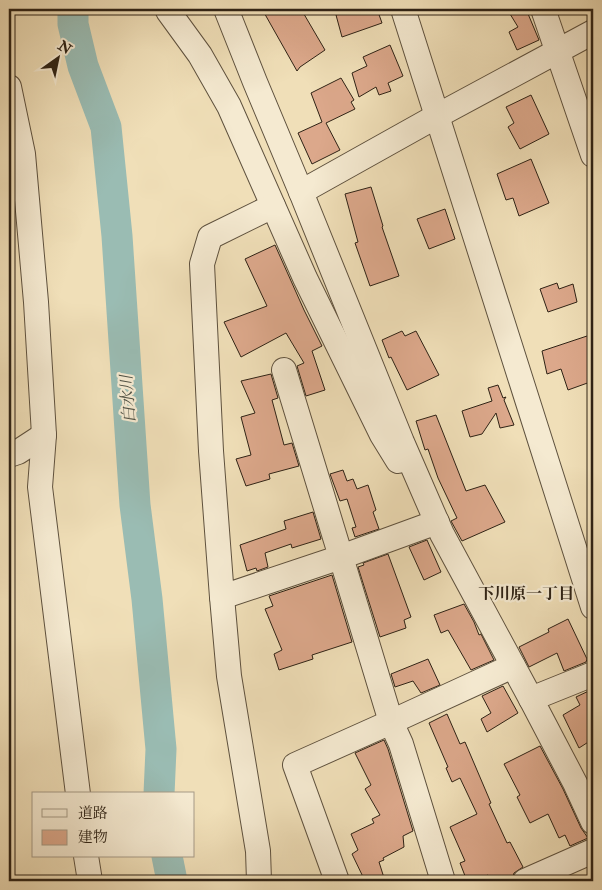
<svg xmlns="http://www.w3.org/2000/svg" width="602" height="890" font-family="'IM FELL Double Pica','Noto Serif JP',serif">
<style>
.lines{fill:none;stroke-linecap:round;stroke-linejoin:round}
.river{stroke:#9abcb3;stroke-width:31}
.building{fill:#dca88b;stroke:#2e2215}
.minor-casing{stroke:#5e513e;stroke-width:26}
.minor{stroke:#f5ead1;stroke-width:24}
.labels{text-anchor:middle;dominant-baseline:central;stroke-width:4.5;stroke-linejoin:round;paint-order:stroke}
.water-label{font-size:16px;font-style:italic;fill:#4e5044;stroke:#f5ead1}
.neighbourhood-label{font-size:16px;font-weight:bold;fill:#2e2215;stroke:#f5ead1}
</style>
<rect width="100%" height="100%" fill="#f0dfb8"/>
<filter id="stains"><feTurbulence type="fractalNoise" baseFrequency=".004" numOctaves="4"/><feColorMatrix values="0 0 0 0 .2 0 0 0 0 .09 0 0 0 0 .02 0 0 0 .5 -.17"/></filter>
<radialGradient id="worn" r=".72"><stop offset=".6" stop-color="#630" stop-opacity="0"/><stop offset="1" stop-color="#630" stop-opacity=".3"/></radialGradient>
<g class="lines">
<g class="river">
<path d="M73,9V24L83,66L106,127L117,236L135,505L147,599L161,749L159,794"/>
<path d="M167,856L172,881"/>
</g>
</g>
<g class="building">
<path d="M262,9H301L325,50L300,67L297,71Z"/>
<path d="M356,9H377L382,23L342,37L336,15Z"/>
<path d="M507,9H526L539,40L517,50L509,32L518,27Z"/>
<path d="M390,45L403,76L388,83L391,91L379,95L376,87L359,97L352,73L367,66L363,57Z"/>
<path d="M341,78L354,100L351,102L355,109L326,123L340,150L312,164L298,133L322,122L311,93Z"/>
<path d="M531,95L549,134L520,149L508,127L514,123L506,107Z"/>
<path d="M531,159L549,203L519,216L513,198L506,200L497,174Z"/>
<path d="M371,187L383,226L382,227L399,276L370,286L355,243L358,242L345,194Z"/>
<path d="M445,209L455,239L429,249L417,219Z"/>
<path d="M275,245L304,310L322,346L312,351L325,390L306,396L297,366L304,363L286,333L241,357L224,322L267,306L245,259Z"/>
<path d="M557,283L559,289L573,284L577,302L548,312L540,289Z"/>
<path d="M402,331L405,336L416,331L439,375L407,390L391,357L389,358L382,340Z"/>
<path d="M593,334V381L568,390L561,369L547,374L542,351Z"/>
<path d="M271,374L278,398L272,400L284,445L292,443L299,466L269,474L270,479L246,486L236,459L251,455L241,417L255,413L241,381Z"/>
<path d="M498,385L503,398L506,397L504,400L514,425L500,428L496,413L482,434L470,437L462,411L492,401L488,388Z"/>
<path d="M436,415L466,491L485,485L505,522L462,541L451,521L457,518L438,478L428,449L425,450L416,421Z"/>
<path d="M343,470L347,481L353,479L357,489L368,485L376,510L373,512L379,529L355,537L352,528L356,527L347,499L340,501L330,474Z"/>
<path d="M313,512L321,539L292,548L291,544L265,553L268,567L257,571L256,568L247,571L240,545L286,529L284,521Z"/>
<path d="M427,540L441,572L424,580L409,547Z"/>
<path d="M388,554L411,617L404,620L406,628L380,637L358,567L364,565L363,563Z"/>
<path d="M332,575L352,642L312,655L313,659L279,670L274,654L282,650L265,609L273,606L269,596Z"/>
<path d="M464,604L474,622L479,635L481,634L494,660L471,670L448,630L441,633L434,615Z"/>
<path d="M568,619L587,659L586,662L564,671L557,653L529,667L519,647L549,632L548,629Z"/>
<path d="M428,659L440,685L421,693L413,681L395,687L391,674Z"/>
<path d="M503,686L518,713L487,732L481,719L491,713L482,696Z"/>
<path d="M593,689V739L579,748L563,715L580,705L576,697Z"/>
<path d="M447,714L460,744L465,742L491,803L489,804L507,843L510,842L523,867L514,873L512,879L507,881H491L488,875L474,881H467L460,863L465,861L450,827L477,814L460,778L452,782L446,768L448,767L429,723Z"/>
<path d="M384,740L388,749L413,831L403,836L404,847L383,858L384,860L379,862L385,881H365L352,854L358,850L351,834L374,823L372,819L380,815L365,789L371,785L355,753Z"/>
<path d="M540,746L563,789L581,828L588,838L570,846L565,835L559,838L548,814L530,823L517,797L520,795L504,764Z"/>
</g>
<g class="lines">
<g class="minor-casing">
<g id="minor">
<path d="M168,9V11L200,55L229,106L305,278L382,435L398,461"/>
<path d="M226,9L255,82L301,192"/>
<path d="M403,9L593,607"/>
<path d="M543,9L593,155"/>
<path d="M9,87L23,154L36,302L44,435L40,487L78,794"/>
<path d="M273,206L210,237L202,264L211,451L222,597L341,557L284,370"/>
<path d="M9,455L18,452L44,435"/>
<path d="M437,522L341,557L391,722L401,744L443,881"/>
<path d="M222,597L229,676L258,851L259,881"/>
<path d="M593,674L531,699L575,783L593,822"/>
<path d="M531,699L442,534L402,442L301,192L437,116L593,32"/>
<path d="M86,856L90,881"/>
<path d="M337,881L295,765L391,722L513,666"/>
<path d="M525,881L593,851"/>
</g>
</g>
<use href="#minor" class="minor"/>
</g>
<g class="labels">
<g class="water-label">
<text transform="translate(128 399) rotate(-94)">白水川</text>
</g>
<g class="neighbourhood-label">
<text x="526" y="594">下川原一丁目</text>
</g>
</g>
<rect width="602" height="890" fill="none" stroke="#f0dfb8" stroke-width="30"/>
<rect x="10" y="10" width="582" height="870" fill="none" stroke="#2e2215" stroke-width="2.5"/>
<rect x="15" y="15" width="572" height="860" fill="none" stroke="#2e2215"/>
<rect x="32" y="792" width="162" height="65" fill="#f5ead1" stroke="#a59a86"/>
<rect x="42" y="809" width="25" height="8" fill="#f5ead1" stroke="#a59a86"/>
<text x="78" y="818" font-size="15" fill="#2e2215">道路</text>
<rect x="42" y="830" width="25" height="15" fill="#dca88b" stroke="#a59a86"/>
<text x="78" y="842" font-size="15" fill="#2e2215">建物</text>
<g transform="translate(58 58) rotate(33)" stroke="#f5ead1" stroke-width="4" paint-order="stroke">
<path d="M0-4L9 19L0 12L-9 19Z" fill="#2e2215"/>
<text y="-8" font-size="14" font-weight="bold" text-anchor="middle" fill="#2e2215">N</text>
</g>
<rect width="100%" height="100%" filter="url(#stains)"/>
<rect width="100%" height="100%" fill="url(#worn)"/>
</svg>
